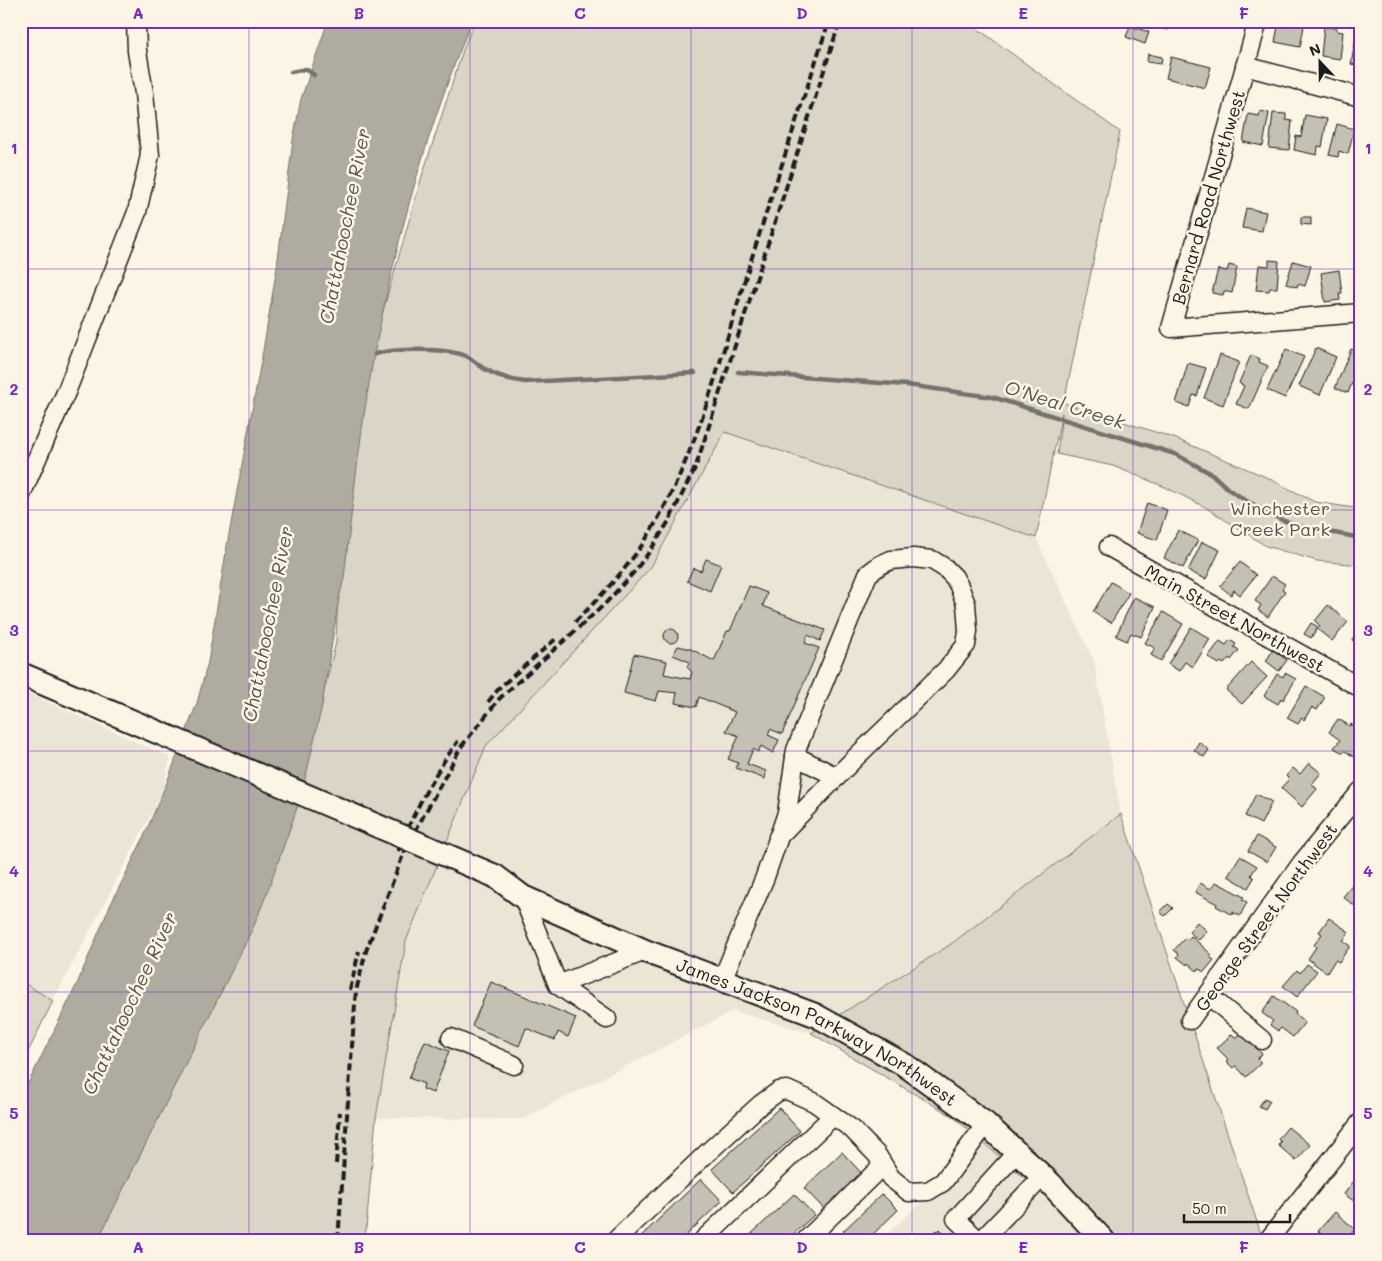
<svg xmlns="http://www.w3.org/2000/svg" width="1382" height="1261" font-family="Mali,sans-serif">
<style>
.built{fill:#ebe5d6}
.green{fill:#dbd5c8;stroke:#7c7872}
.water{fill:#b0aba1;stroke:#75726c}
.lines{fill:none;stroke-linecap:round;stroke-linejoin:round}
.stream{stroke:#75726c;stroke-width:4.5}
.building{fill:#c4c0b3;stroke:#1c1c1c}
.minor-casing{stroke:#1c1c1c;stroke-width:21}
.major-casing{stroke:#1c1c1c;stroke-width:26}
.minor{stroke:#fcf5e5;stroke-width:18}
.major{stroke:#fcf5e5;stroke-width:22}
.rail{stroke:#1c1c1c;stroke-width:4;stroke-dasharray:8 4;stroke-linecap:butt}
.major-bridge-casing{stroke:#1c1c1c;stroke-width:26;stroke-linecap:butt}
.major-bridge{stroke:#fcf5e5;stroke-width:22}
.grid{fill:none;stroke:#7b2cbf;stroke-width:1;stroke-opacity:0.55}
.labels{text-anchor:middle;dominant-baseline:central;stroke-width:5;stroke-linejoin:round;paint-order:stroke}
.street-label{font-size:18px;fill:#1c1c1c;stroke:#fcf5e5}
.park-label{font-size:18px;fill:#555450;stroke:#fcf5e5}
.water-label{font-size:19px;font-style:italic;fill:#575551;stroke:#fcf5e5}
.neatline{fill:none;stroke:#7b2cbf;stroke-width:2}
.grid-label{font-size:16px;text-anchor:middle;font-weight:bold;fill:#7b2cbf}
</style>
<rect width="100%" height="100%" fill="#fcf5e5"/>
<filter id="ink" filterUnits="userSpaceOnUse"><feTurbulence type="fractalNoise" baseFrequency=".02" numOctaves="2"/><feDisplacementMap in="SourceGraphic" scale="10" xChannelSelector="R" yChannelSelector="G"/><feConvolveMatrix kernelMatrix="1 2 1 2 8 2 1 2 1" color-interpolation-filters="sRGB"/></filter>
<g filter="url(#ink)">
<g class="built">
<path d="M725,432L1036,538L1094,661L1121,814L951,944L811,1033L733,1011L523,1119L376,1118L406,941L486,746L651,567Z"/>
<path d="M21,690L170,757L163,791L53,1001L21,981Z"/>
<path d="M985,1144L1097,1240H880Z"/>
</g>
<g class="green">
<path d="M475,21H967L1120,132L1064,403L1174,438L1266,477L1315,502L1361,509V565L1317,561L1266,546L1205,507L1165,487L1113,466L1057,454L1062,413L1036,538L725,432L651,567L486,746L406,941L376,1118L365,1240H79L294,814L336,642L343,449L422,176L464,47Z"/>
<path d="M1121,814L1263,1240H1097L952,1116L811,1033L951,944Z"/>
<path d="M21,981L53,1001L21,1066Z"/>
</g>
<path class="water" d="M328,21H472C428,125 398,234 376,345C361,421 353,500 344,578L339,598L322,705L308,767L297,808L269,888L253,928L98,1240H21V1098L77,984L109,908L142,841L167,782L197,703L208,662L228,540L263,351L277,267L293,140L301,99Z"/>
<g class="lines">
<g class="stream">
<path d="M291,72L306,69L314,75"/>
<path d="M375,354C396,348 446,348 466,356C473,359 479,366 485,369C498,377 511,380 525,382L695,373"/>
<path d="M738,372L907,385L992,397L1175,454L1212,474L1228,489L1245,500L1282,520L1302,527L1361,538"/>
</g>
</g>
<g class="building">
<path d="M1141,21H1170L1168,30L1140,23Z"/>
<path d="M1279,21H1305L1300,47L1275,42Z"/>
<path d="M1361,23V66L1351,64L1357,31H1359Z"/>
<path d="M1130,26L1149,32L1145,44L1126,37Z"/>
<path d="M1324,27L1337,28V31L1343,32L1340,59L1321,56Z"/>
<path d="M1148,54L1162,57L1161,64L1147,62Z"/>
<path d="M1171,57L1211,67L1205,88L1166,78Z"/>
<path d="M1260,111L1269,113L1263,146L1243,142L1248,114L1259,116Z"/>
<path d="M1273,113L1286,114V120L1292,121L1289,150L1269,148Z"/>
<path d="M1305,115L1327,119L1322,147L1318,146L1317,155L1294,150L1296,136L1301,137Z"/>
<path d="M1337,124L1354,129L1348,154L1339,151L1338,157L1329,155Z"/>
<path d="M1246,208L1266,212L1262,231L1242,228Z"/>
<path d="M1301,217H1311V225L1301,224Z"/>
<path d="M1269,260L1279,261L1277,288H1270L1269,291L1256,290L1259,265L1269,266Z"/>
<path d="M1293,261L1311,266L1305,286L1298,284L1297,287L1286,284Z"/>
<path d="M1229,265L1237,267L1232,293L1224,291L1223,295L1212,293L1218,269L1227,271Z"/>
<path d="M1339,270L1342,293H1339L1340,300L1325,302L1321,273Z"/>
<path d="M1316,348L1336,357L1320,395L1299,386Z"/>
<path d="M1286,349L1304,357L1285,398L1267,390Z"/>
<path d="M1351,349L1361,353V373L1356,384L1352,383L1348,393L1335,388Z"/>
<path d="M1220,355L1239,362L1223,405L1204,398Z"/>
<path d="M1251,355L1260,359L1259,362L1268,366L1249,409L1236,404L1244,386L1239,383Z"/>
<path d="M1188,363L1206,368L1197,396L1193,395L1189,407L1176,403Z"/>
<path d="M1147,503L1167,510L1157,540L1137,533Z"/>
<path d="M1178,530L1198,540L1183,568L1164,558Z"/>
<path d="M1202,542L1220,550L1206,579L1188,571Z"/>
<path d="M706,559L721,565L710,591L687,581L693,568L701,571Z"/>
<path d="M1240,562L1256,575L1240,595L1234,590L1231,595L1220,586Z"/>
<path d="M1272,576L1285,584L1282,589L1285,591L1268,617L1258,610L1261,605L1255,601Z"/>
<path d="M1111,582L1129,593L1111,623L1093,612Z"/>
<path d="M749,586L767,593L763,606L825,630L820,641L808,635L805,643L819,648L782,734L770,729L768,735L779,740L773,753L761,746L758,752L753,749L747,764L766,771L765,779L736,768L738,763L728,759L739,736L726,731L735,712L699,697L696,707L675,703L677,693L659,691L656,701L624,693L634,654L667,661L664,674L690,679L692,672L687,667L690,662L673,655L678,646L691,649L714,661L727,631H730Z"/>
<path d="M1134,597L1155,607L1141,637L1131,633L1127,641L1116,636Z"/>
<path d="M1328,605L1348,622L1332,641L1317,629L1320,626L1315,621Z"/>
<path d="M1163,612L1183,624L1161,661L1151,655L1155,648L1145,643Z"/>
<path d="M1311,623L1318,627L1311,638L1304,634Z"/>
<path d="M1361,626V645L1352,640Z"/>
<path d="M1191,627L1210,639L1193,667L1185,662L1179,671L1168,664Z"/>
<circle cx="671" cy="636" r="7"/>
<path d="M1230,640L1236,644L1234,647L1239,650L1231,660L1229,658L1224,664L1221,662L1219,664L1208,657L1220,641L1226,645Z"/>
<path d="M1273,650L1287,660L1279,671L1266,661Z"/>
<path d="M1251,662L1267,677L1242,704L1226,690Z"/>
<path d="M1285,673L1296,679L1283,700L1281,698L1278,704L1264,696L1277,674L1283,677Z"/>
<path d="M1306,686L1325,697L1317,710L1312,707L1304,720L1302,718L1298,724L1287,718Z"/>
<path d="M1338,719L1350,726L1351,724L1361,730V751L1356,758L1345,751L1343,753L1334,748L1340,740L1329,732Z"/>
<path d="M1199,742L1209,750L1204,757L1194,750Z"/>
<path d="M1309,763L1321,773L1312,784L1317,789L1302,807L1281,788L1289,779L1286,776L1293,768L1300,774Z"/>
<path d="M1256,794L1272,802L1261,824L1245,816Z"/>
<path d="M1257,836L1276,847L1267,862L1248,851Z"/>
<path d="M1240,856L1257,866L1251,875L1254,878L1248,888L1228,876Z"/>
<path d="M1361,874V906L1359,909L1343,897Z"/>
<path d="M1216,882L1244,897L1242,899L1247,902L1240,916L1233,912L1232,915L1216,906L1217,904L1195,892L1200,883L1211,889Z"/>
<path d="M1168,904L1173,908L1165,916L1160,912Z"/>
<path d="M1329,918L1349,932L1343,941L1350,946L1339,962L1335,960L1327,973L1308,959L1316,947L1314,945L1322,934L1319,932Z"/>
<path d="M1197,922L1207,931L1199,940L1189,932Z"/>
<path d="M1191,936L1212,955L1210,957L1214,960L1204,972L1199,969L1197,971L1188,963L1187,965L1177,957L1179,954L1174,950L1185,938L1188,940Z"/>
<path d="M1307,964L1317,971L1297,997L1283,986L1297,970L1300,973Z"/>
<path d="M491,982L576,1018L568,1037L558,1032L555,1040L526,1028L519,1046L472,1026Z"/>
<path d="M1274,996L1296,1012L1295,1014L1305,1022L1293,1037L1281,1028L1278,1031L1270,1025L1273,1021L1262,1013Z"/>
<path d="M1241,1033L1262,1054L1257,1059L1261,1063L1246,1077L1236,1066L1233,1068L1226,1061L1228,1059L1217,1048L1232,1034L1236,1038Z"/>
<path d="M425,1041L449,1051L433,1093L423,1089L424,1084L409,1078Z"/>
<path d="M1265,1098L1270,1101L1265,1109L1259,1106Z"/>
<path d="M779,1108L800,1131L733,1192L712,1169Z"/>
<path d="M1288,1127L1310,1145L1296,1161L1278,1145L1281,1142L1278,1139Z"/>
<path d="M842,1152L864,1176L826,1211L804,1188Z"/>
<path d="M1357,1177L1361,1180V1206L1344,1194Z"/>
<path d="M701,1179L722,1201L681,1240H637Z"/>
<path d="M794,1194L814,1215L787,1240H745Z"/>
<path d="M882,1194L898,1210L867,1240H851L843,1231Z"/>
<path d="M1335,1212L1355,1229L1346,1240L1340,1238L1338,1240H1328L1318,1231Z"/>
<path d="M940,1229L945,1234L941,1237L944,1240H925L936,1230L937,1232Z"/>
</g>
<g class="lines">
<g class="minor-casing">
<g id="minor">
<path d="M1258,21L1171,328L1361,313"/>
<path d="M1245,66L1361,97"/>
<path d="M21,495L67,390L137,212L150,155L144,93L137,51L136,21"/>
<path d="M1109,547L1361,688"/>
<path d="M795,756L837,777"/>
<path d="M523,897L558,985L607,1019"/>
<path d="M722,980L765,877L787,813L796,750L868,574L880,565L891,560L913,558L932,560L945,568L954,577L959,586L966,604L968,631L966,645L946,670L856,757L778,837"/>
<path d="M558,985L645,951"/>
<path d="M1208,995L1262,1040"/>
<path d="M1190,1020L1301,864L1361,791"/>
<path d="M451,1038L514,1065"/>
<path d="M1269,1239L1361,1122"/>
<path d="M616,1240L707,1153L761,1104L779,1091L787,1090L814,1102L852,1129L877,1155L891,1178L909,1192L928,1191L943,1182L986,1124"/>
<path d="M703,1240L833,1116"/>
<path d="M806,1240L883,1165"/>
<path d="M978,1240L956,1219L1017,1152"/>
<path d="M982,1240L1043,1176"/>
</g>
</g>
<g class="major-casing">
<g id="major">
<path id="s1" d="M495,876L523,897L645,951L815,1015L905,1065L986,1124L1050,1183L1103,1240"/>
</g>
</g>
<use href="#minor" class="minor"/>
<use href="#major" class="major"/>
<g class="rail">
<path d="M575,622C600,597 626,570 646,539C696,459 718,366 746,276C773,191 801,106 829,21"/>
<path d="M488,702L500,687L558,637"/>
<path d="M398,851C414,812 433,775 458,741"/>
<path d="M350,990L359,951"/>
<path d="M336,1164L340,1112"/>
<path d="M338,1240L356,991L366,951L405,850L461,747L500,698L605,604L634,572L650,551L669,521L696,466L840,21"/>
</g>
<g class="major-bridge-casing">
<path id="major-bridge" d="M21,674L495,876"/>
</g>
<use href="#major-bridge" class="major-bridge"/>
</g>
</g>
<path class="grid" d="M249,21V1240M470,21V1240M691,21V1240M912,21V1240M1133,21V1240M21,269H1361M21,510H1361M21,751H1361M21,992H1361"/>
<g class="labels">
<g class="street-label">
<text transform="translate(1208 197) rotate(-74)">Bernard Road Northwest</text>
<text transform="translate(1235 618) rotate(29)">Main Street Northwest</text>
<text transform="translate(1266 917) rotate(-54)">George Street Northwest</text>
<text stroke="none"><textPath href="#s1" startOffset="359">James Jackson Parkway Northwest</textPath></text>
</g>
<g class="park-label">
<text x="1280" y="508">Winchester<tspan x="1280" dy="21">Creek Park</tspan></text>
</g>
<g class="water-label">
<text transform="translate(344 226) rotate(-79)">Chattahoochee River</text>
<text transform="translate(1065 404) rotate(17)">O'Neal Creek</text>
<text transform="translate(267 624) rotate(-79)">Chattahoochee River</text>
<text transform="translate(129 1003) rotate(-65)">Chattahoochee River</text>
</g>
</g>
<rect width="1382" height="1261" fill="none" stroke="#fcf5e5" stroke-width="55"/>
<g transform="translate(1320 62) rotate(338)" stroke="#fcf5e5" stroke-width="4" paint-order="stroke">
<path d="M0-4L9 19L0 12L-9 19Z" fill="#1c1c1c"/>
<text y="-8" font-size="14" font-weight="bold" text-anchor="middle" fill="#1c1c1c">N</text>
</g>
<path d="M1184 1214v8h106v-8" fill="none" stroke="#1c1c1c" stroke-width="2.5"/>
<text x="1192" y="1214" font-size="15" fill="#1c1c1c" stroke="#fcf5e5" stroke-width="4" paint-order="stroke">50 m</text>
<rect x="28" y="28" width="1326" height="1206" class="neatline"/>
<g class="grid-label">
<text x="138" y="19">A</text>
<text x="359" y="19">B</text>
<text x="580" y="19">C</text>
<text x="802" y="19">D</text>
<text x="1023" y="19">E</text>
<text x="1244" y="19">F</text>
<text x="14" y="154">1</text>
<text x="1368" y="154">1</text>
<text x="14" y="395">2</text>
<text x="1368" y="395">2</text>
<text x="14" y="636">3</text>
<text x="1368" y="636">3</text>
<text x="14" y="877">4</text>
<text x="1368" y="877">4</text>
<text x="14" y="1119">5</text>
<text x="1368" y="1119">5</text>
<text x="138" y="1253">A</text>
<text x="359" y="1253">B</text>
<text x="580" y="1253">C</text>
<text x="802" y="1253">D</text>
<text x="1023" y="1253">E</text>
<text x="1244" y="1253">F</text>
</g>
</svg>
